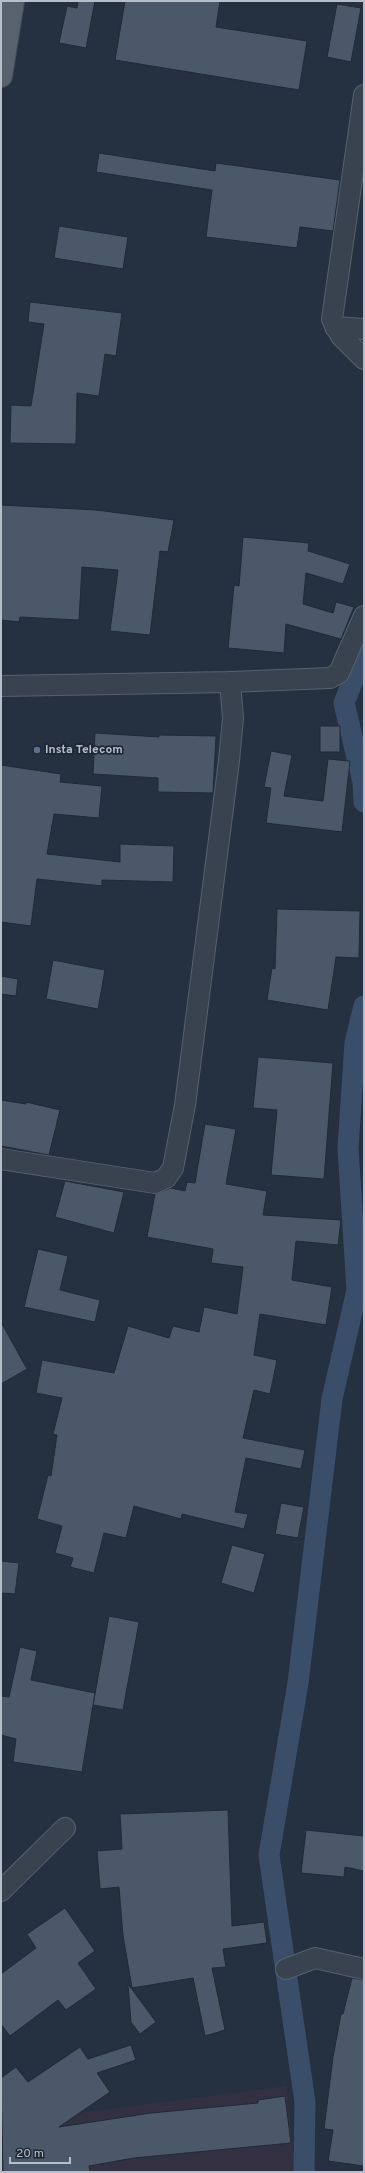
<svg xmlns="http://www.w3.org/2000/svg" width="365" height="2173" font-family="Overpass,sans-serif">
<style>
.medical{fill:#333141}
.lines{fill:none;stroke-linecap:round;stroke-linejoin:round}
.canal{stroke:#3b4e69;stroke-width:21}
.building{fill:#4b5869;stroke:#202a37}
.minor-casing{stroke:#57616d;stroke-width:22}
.major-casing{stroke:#434c59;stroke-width:24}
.minor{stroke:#394350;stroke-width:20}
.major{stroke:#58626f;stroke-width:22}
.service-dot{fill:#5c6f8a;stroke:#1e2835;stroke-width:1.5}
.labels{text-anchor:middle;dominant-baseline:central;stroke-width:3.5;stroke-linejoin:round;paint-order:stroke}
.poi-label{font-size:12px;font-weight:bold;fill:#b6beca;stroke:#1e2835;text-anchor:start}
</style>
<rect width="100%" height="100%" fill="#253140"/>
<path class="medical" d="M286,2086L296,2172H1V2123Z"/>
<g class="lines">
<g class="canal">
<path d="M364,652L344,703L363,782L364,802"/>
<path d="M304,2172L305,2102L269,1855L298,1683L332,1399L357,1290L348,1148L355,1043L364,1006"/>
</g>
</g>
<g class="building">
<path d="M78,1H95L86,48L59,43L67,6L77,8Z"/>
<path d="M125,1H220L216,27L307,41L299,90L115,60Z"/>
<path d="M337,4L361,8L351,62L327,57Z"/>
<path d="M99,153L215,171L216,163L340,180L333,231L300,227L297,248L206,237L212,190L96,172Z"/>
<path d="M59,226L128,237L123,269L54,258Z"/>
<path d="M30,302L122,313L116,356L105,354L99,396L77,393L76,444L10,443L11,405L31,406L44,324L28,322Z"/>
<path d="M1,505L96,510L174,520L168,552L160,551L150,635L110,631L118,570L82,567L79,620L20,617L19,622L1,620Z"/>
<path d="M243,537L309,543L308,551L350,564L343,584L306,573L303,604L333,613L336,602L354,607L341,639L286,624L284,653L228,648L234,585L239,586Z"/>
<rect x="320" y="726" width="20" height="26"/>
<path d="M95,733L159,737V735L216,736L213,793L158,792V778L93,774Z"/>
<path d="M271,751L292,755L284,796L323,801L328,759L350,761L342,832L266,823L271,788L264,787Z"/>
<path d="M1,765L61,774L60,782L102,786L99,818L54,814L47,854L120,862V844L174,846L173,882L102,880V886L37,879L31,926L1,922Z"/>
<path d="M277,909L360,911L359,958L336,957L328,1010L267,1000L272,968L275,969Z"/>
<path d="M53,960L105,970L98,1009L46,999Z"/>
<path d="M1,976L18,979L16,996L1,994Z"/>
<path d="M258,1057L333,1063L324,1179L271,1175L277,1110L253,1108Z"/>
<path d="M1,1100L26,1104V1102L60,1110L49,1155L1,1146Z"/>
<path d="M205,1124L236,1129L226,1184L267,1191L263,1215L341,1220L338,1245L296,1241L292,1280L332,1287L326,1325L260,1314L254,1355L277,1360L270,1394L254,1390L243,1438L305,1450L301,1469L246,1458L235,1512L248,1514L244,1529L182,1514L181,1519L134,1506L126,1538L104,1533L94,1573L70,1567L73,1558L55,1553L62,1526L37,1519L48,1475L51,1476L57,1435L53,1434L62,1398L36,1393L42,1360L114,1373L128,1326L169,1338L173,1326L199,1332L204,1307L237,1314L243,1267L211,1263L213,1249L147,1237L155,1194L171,1188L185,1191L187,1182L195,1183Z"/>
<path d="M65,1181L124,1192L114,1233L55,1217Z"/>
<path d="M38,1249L68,1256L60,1290L100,1300L95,1322L24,1307Z"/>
<path d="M1,1322L27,1369L1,1384Z"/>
<path d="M281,1503L304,1507L298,1538L275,1534Z"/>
<path d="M232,1545L265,1554L254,1593L221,1583Z"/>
<path d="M1,1561L19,1563L15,1594L1,1593Z"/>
<path d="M109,1616L139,1622L123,1710L93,1705Z"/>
<path d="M20,1647L37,1651L31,1680L95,1693L82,1772L13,1762L16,1739L1,1735V1696L9,1697Z"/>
<path d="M228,1810L232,1926L264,1922L267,1943L223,1949L226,1967L212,1968L225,2030L205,2036L193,1978L132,1988L123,1936L119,1887L100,1889L97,1851L122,1849L120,1814Z"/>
<path d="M306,1830L364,1836V1871L345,1867L344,1877L301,1873Z"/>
<path d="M65,1908L95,1951L78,1963L96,1989L66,2010L58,2000L10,2036L1,2024V1974L36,1948L27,1934Z"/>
<path d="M352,1978L364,1980V2166L328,2161L333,2130L324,2129L333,2057L341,2014H343Z"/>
<path d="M128,1984L156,2022L140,2034L131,2022Z"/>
<path d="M131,2045L136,2060L97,2073L110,2092L59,2127L151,2113L258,2103V2100L285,2096L291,2143L134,2158L89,2166L90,2172H3L1,2078L16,2067L28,2082L80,2047L88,2059Z"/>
</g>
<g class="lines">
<g class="minor-casing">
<g id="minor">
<path d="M364,95L332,319L341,336L364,359"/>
<path d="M335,327L364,329"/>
<path d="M1,686L230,682L330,678L339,673L364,616"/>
<path d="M1,1159L155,1183L166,1178L173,1168L185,1105L229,761L233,718L230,682"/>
<path d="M1,1891L65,1828"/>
<path d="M286,1969L315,1958L364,1969"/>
</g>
</g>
<g class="major-casing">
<path id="major" d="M1,76L13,1"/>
</g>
<use href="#minor" class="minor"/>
<use href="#major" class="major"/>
</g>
<circle class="service-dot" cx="37" cy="750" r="4"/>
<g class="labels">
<g class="poi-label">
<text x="45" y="750">Insta Telecom</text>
</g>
</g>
<rect width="365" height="2173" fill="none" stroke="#b6beca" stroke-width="4"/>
<path d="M10 2157v6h60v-6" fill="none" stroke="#b6beca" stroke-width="2"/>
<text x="16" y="2157" font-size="12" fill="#b6beca" stroke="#1e2835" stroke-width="3" paint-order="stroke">20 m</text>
</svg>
